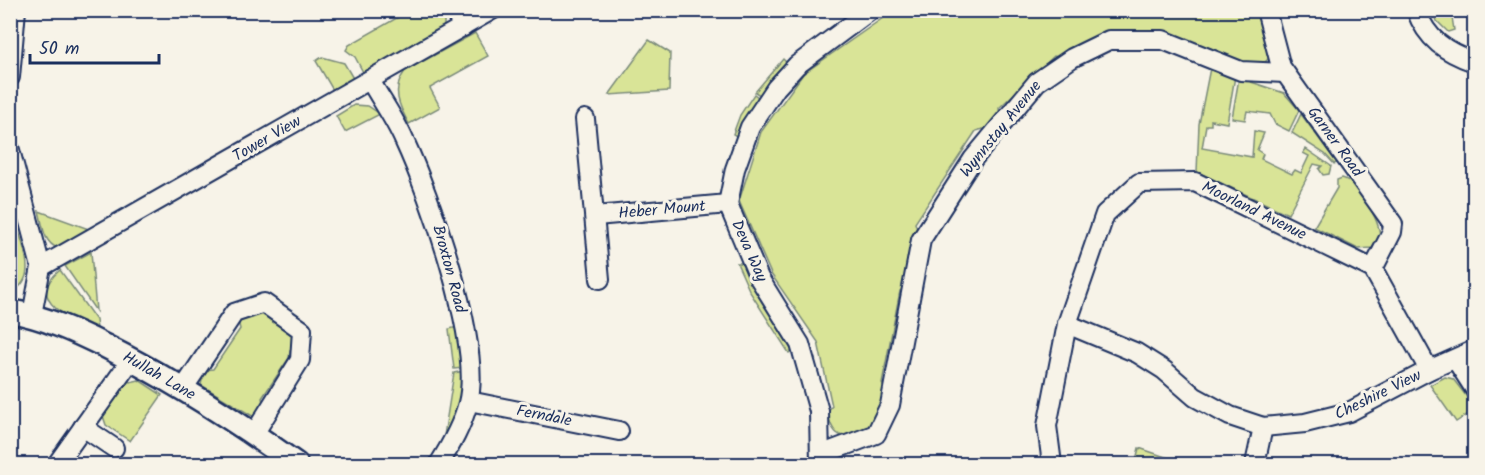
<svg xmlns="http://www.w3.org/2000/svg" width="1485" height="475" font-family="Kalam,sans-serif">
<style>
.green{fill:#d9e497;stroke:#7a8a7a;stroke-width:1.5}
.lines{fill:none;stroke-linecap:round;stroke-linejoin:round}
.minor-casing{stroke:#1b2f5e;stroke-width:22}
.tertiary-casing{stroke:#1b2f5e;stroke-width:27}
.minor{stroke:#f7f3e8;stroke-width:18}
.tertiary{stroke:#f7f3e8;stroke-width:22}
.labels{text-anchor:middle;dominant-baseline:central;stroke-width:6;stroke-linejoin:round;paint-order:stroke}
.street-label{font-size:16px;fill:#1b2f5e;stroke:#f7f3e8}
</style>
<rect width="100%" height="100%" fill="#f7f3e8"/>
<filter id="ink" filterUnits="userSpaceOnUse"><feTurbulence type="fractalNoise" baseFrequency=".0167" numOctaves="2"/><feDisplacementMap in="SourceGraphic" scale="12" xChannelSelector="R" yChannelSelector="G"/><feConvolveMatrix kernelMatrix="1 2 1 2 8 2 1 2 1" color-interpolation-filters="sRGB"/></filter>
<g filter="url(#ink)">
<g class="green">
<path d="M1050,10L1053,13L1058,10L1263,11L1270,57L1264,63H1247L1164,32L1136,31L1109,34L1062,58L1054,56L999,108L1000,119L994,126L976,131L915,223L920,237L910,284L900,291L882,383L889,396C883,405 878,417 871,425C867,431 861,433 855,435C836,441 831,428 827,412L832,406L818,342L771,274L739,201L761,132L803,74L893,11Z"/>
<path d="M409,11H444V29L364,74L355,57L346,50L349,45Z"/>
<path d="M1432,11H1451L1454,30L1448,32L1436,20Z"/>
<path d="M475,33L488,56L430,88L440,107L409,124C399,106 391,90 405,71Z"/>
<path d="M649,40L670,53L669,91L609,95Z"/>
<path d="M322,57L344,63L354,80L334,92L316,61Z"/>
<path d="M783,59L787,63L760,95L755,92Z"/>
<path d="M1210,68L1235,76L1227,123L1211,120V125H1206L1202,148L1252,157L1254,131L1264,133L1257,150L1263,154L1261,159L1292,174L1295,170L1301,173L1309,156L1303,153L1306,149L1331,166L1329,174L1323,175L1319,169L1322,166L1314,164L1288,214L1197,172L1199,124Z"/>
<path d="M1239,78L1284,93L1299,110L1289,131L1275,124L1270,114L1247,111L1245,120L1232,118Z"/>
<path d="M754,94L758,97L738,137L733,134L740,115Z"/>
<path d="M354,105L368,106L380,114L345,132L336,116Z"/>
<path d="M1301,114L1337,163L1334,164L1325,154L1292,133Z"/>
<path d="M1342,178C1358,182 1380,221 1380,237L1372,248L1358,249L1314,227L1337,188V180Z"/>
<path d="M39,211L97,232L58,248C43,243 43,225 39,211Z"/>
<path d="M11,228H18C24,250 38,280 11,292Z"/>
<path d="M91,252L96,311L65,266Z"/>
<path d="M737,263H741L792,351L789,353L750,292Z"/>
<path d="M60,270L96,320L97,329C72,320 23,301 60,270Z"/>
<path d="M262,312C268,322 281,321 288,332H294L297,345L290,351L289,358L262,398L264,406L254,417L201,385L204,370L213,369L240,329L238,321Z"/>
<path d="M458,327L463,368L454,369L449,329Z"/>
<path d="M464,371L465,393L443,442L454,373Z"/>
<path d="M1445,377L1453,379L1474,406V410L1456,422L1430,385Z"/>
<path d="M126,379L130,382L139,380L162,395L130,441L106,425L103,416Z"/>
<path d="M1139,448L1186,464H1135Z"/>
</g>
<g class="lines">
<g class="minor-casing">
<g id="minor">
<path d="M454,10L463,27"/>
<path d="M1266,10L1281,67L1393,224L1392,232L1373,269"/>
<path d="M1416,10C1427,40 1446,52 1474,62"/>
<path d="M10,77L16,10"/>
<path d="M370,80C381,100 395,119 404,140C430,196 483,344 468,403C462,426 451,445 439,464"/>
<path d="M585,119L600,279"/>
<path d="M10,150L41,267L32,315"/>
<path d="M596,216L728,204"/>
<path d="M41,267L492,10"/>
<path d="M1067,324L1137,353L1164,370L1195,397L1230,416L1263,427L1305,423L1349,412L1429,370L1474,350"/>
<path d="M1456,360L1474,388"/>
<path d="M183,389L234,313L264,303L302,330L300,360L254,434"/>
<path d="M469,401L619,431"/>
<path d="M83,427L114,448"/>
<path d="M820,455L876,434L890,405L921,240L973,159L1037,82L1072,58L1109,40H1163L1241,71L1285,73"/>
<path d="M57,464L131,360"/>
<path d="M820,464L819,411L800,344L759,278L728,204L735,169L750,127L776,88L797,65L871,10"/>
<path d="M1052,464L1047,426L1067,324L1105,214L1139,183L1195,182L1373,269L1429,370"/>
<path d="M1255,464L1263,427"/>
</g>
</g>
<g class="tertiary-casing">
<path id="tertiary" d="M10,311C44,317 75,331 105,346C172,380 235,420 296,464"/>
</g>
<use href="#minor" class="minor"/>
<use href="#tertiary" class="tertiary"/>
</g>
</g>
<g class="labels">
<g class="street-label">
<text transform="translate(1001 129) rotate(-51)">Wynnstay Avenue</text>
<text transform="translate(267 139) rotate(-30)">Tower View</text>
<text transform="translate(1335 142) rotate(54)">Garner Road</text>
<text transform="translate(662 210) rotate(-5)">Heber Mount</text>
<text transform="translate(1254 211) rotate(26)">Moorland Avenue</text>
<text transform="translate(749 251) rotate(66)">Deva Way</text>
<text transform="translate(449 269) rotate(75)">Broxton Road</text>
<text transform="translate(159 376) rotate(30)">Hullah Lane</text>
<text transform="translate(1378 395) rotate(-26)">Cheshire View</text>
<text transform="translate(544 416) rotate(11)">Ferndale</text>
</g>
</g>
<rect width="1485" height="475" fill="none" stroke="#f7f3e8" stroke-width="36"/>
<rect x="18" y="18" width="1449" height="439" fill="none" stroke="#1b2f5e" stroke-width="2" filter="url(#ink)"/>
<path d="M30 54v9h129v-9" fill="none" stroke="#1b2f5e" stroke-width="3"/>
<text x="39" y="54" font-size="18" fill="#1b2f5e" stroke="#f7f3e8" stroke-width="4.5" paint-order="stroke">50 m</text>
</svg>
